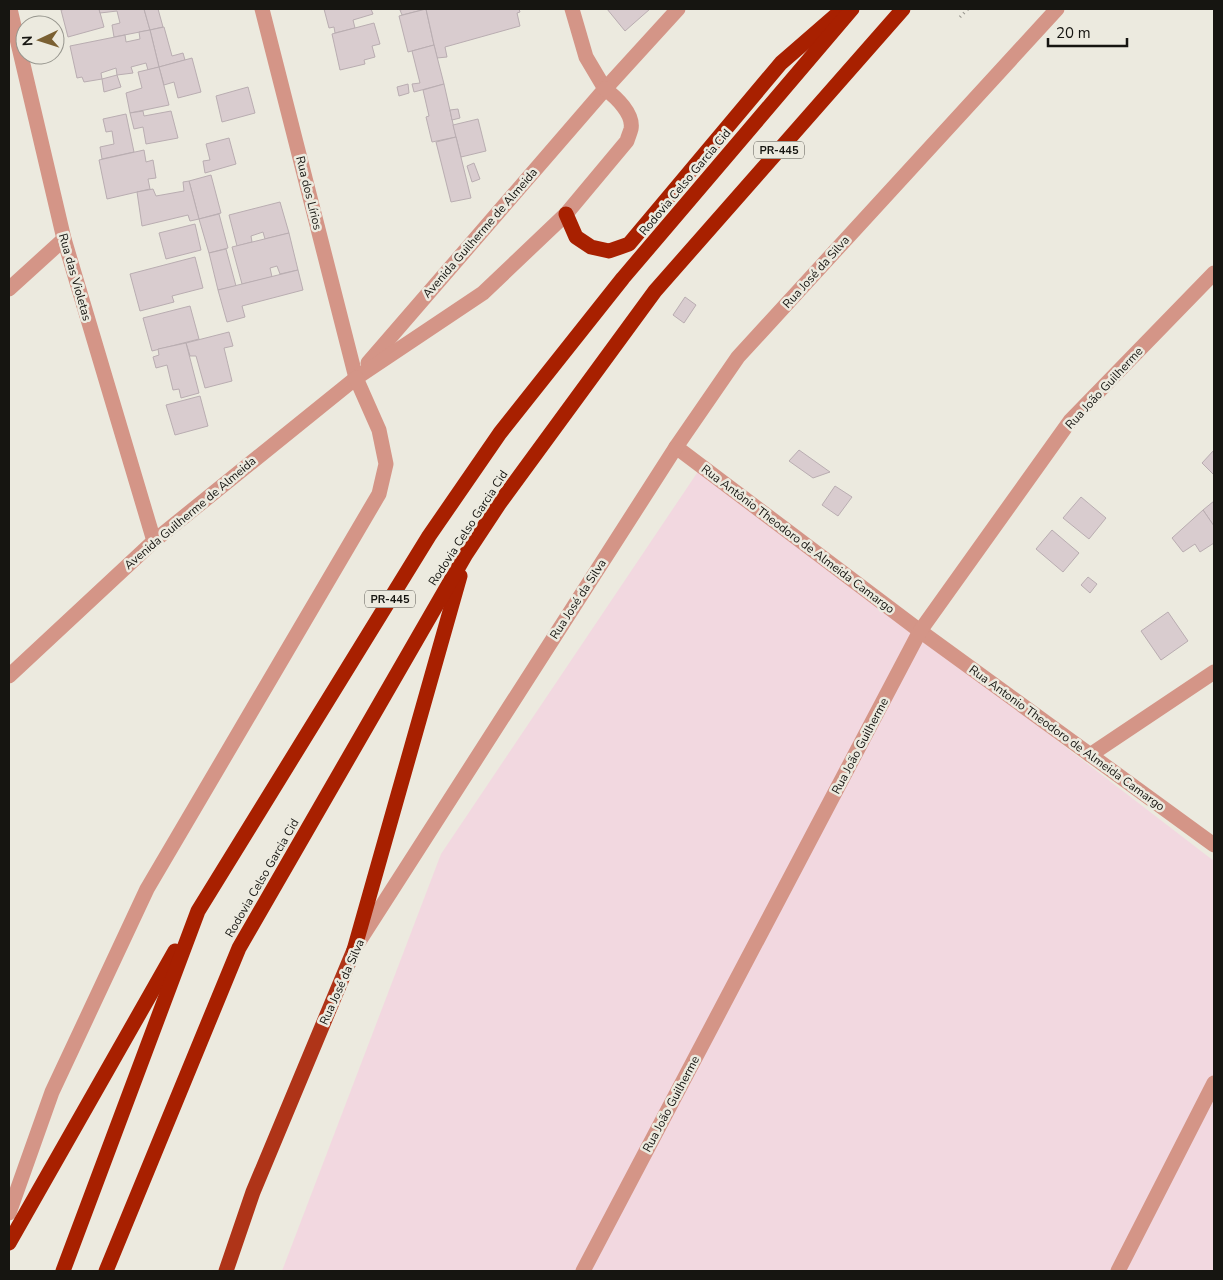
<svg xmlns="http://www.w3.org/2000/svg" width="1223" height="1280" font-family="'Nunito Sans',sans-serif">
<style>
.industrial{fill:#f2d8e0}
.building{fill:#d9cccf;stroke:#b9adb1}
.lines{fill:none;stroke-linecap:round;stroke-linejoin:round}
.path{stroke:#96958d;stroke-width:3;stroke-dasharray:1 4;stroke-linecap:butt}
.minor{stroke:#d49587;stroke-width:15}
.tertiary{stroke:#d49587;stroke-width:15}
.trunk{stroke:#af3418;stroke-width:15}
.motorway{stroke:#a82000;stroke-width:15}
.labels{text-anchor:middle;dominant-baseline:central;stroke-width:5;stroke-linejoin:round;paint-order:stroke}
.shield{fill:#eceadf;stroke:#56554f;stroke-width:1}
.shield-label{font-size:11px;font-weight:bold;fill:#161511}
.street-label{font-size:12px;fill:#161511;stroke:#eceadf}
</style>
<rect width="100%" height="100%" fill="#eceadf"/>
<path class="industrial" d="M701,467L1214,861V1271H282L441,854Z"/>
<g class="building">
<path d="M66,9H99L104,27L68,37L61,10Z"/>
<path d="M99,9H144L150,30L114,37L112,25L120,23L117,11L100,13Z"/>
<path d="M144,9H158L163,27L150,30Z"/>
<path d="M324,9H371L373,14L353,20L355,28L335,33L334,27L329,28Z"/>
<path d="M404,9H426L402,15L400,10Z"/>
<path d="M426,9L434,45L408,52L399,16Z"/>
<path d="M426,9H519L520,12L517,13L520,26L445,47L447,57L437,58Z"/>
<path d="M607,9H650L625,31Z"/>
<path d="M374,23L380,44L372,46L375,57L364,60L365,64L340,70L332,34Z"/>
<path d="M164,27L172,56L183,53L185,60L159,67L150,30Z"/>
<path d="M150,30L159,67L148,70L146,63L131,67L133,73L117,75L116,68L101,73L102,79L84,82L82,77L77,78L70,46L125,35L126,42L140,39L139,32Z"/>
<path d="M434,45L444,84L414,92L412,84L420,83L412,51Z"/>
<path d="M192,58L201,92L178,98L174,82L164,85L159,67Z"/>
<path d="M159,67L169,105L130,113L126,93L142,88L138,72Z"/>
<path d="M117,75L121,87L104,92L102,79Z"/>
<path d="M408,84L409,93L399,96L397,87Z"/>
<path d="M444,84L456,137L432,142L426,117L429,116L423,90Z"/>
<path d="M248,87L255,113L222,122L216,96Z"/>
<path d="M458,109L460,118L452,120L450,110Z"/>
<path d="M143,111L144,116L171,111L178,138L146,144L143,127L134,129L130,113Z"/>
<path d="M126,114L134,152L102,159L100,147L114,144L112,131L106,132L103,119Z"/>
<path d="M478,119L486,151L461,157L453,125Z"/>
<path d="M456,137L471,198L451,202L436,142Z"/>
<path d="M229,138L236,164L205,173L203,161L210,160L206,144Z"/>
<path d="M144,150L146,162L153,160L156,178L148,179L150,189L107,199L99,160Z"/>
<path d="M474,163L480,179L472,182L467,166Z"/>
<path d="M211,175L221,213L199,219L189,181Z"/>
<path d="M189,181L199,219L190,221L188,215L142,226L137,192L153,189L156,196L184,191L183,182Z"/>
<path d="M280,202L289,233L265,239L263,232L251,236L252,242L237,246L229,215Z"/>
<path d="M219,214L228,248L209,253L199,219Z"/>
<path d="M195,224L201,250L166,259L159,233Z"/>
<path d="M289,233L298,270L280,274L277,266L270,268L272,277L242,284L232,247Z"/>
<path d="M226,249L236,286L218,290L209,253Z"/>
<path d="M195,257L203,288L172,296L174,302L140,311L130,274Z"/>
<path d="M298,270L303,290L242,306L245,317L227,322L218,290Z"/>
<path d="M685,297L696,305L684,323L673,315Z"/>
<path d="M190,306L199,339L152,351L143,318Z"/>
<path d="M229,332L233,346L224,348L232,381L205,388L196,356H190L186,343Z"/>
<path d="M186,343L199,393L181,398L179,389L173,390L167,365L156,368L153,357L159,355L158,349Z"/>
<path d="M200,396L208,426L175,435L166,405Z"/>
<path d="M799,450L830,472L813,478L789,461Z"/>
<path d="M1214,450V475L1202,463Z"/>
<path d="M835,486L852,497L838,516L822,505Z"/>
<path d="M1081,497L1106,518L1089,539L1063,518Z"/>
<path d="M1214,501V526L1203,510Z"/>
<path d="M1203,510L1214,526V543L1200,552L1195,544L1183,552L1172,538Z"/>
<path d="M1052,530L1079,553L1063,572L1036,549Z"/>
<path d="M1088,577L1097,584L1090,593L1081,585Z"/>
<path d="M1168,612L1188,641L1161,660L1141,631Z"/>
</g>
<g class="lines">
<path class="path" d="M960,17L968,9"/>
<g class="minor">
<path d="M10,9L64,239L154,541"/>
<path d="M262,9L356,378"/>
<path d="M572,9L586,57L605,89"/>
<path d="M9,289L64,239"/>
<path d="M676,447L920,631L1214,845"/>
<path d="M1090,755L1214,672"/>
<path d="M583,1271L920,631L1070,421L1214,273"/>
<path d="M1118,1271L1214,1083"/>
</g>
<g class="tertiary">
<path d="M368,363L605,89L678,9"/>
<path d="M9,676L154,541L356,378L483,293L566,214L627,141C628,137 630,133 631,129C634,114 616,97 605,89"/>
<path d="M358,943L676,447L738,357L1057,9"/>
<path d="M9,1213L52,1092L147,889L379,494L386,464L379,430L356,378"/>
</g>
<path class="trunk" d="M226,1271L253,1192L354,950"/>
<g class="motorway">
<path d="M566,214L576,237L591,247L609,251L629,244L781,63L842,10"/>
<path d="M354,950L460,576"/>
<path d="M9,1243L175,951"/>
<path d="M63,1271L198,911L429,536L500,433L623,278L852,9"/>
<path d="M106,1271L239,948L466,554L499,504L655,291L903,9"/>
</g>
</g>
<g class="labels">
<g class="shield">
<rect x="754" y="141.5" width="50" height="17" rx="4"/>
<rect x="365" y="590.5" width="50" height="17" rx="4"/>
</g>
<g class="shield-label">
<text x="779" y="150">PR-445</text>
<text x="390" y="599">PR-445</text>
</g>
<g class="street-label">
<text transform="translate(685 182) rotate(-50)">Rodovia Celso Garcia Cid</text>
<text transform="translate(309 193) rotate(76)">Rua dos Lírios</text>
<text transform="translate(480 233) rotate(-49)">Avenida Guilherme de Almeida</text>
<text transform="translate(816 272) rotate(-48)">Rua José da Silva</text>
<text transform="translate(75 277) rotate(74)">Rua das Violetas</text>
<text transform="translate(1104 388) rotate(-47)">Rua João Guilherme</text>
<text transform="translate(190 513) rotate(-40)">Avenida Guilherme de Almeida</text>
<text transform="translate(468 528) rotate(-57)">Rodovia Celso Garcia Cid</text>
<text transform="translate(798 539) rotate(37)">Rua Antônio Theodoro de Almeida Camargo</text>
<text transform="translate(578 599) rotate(-57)">Rua José da Silva</text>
<text transform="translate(1067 738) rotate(36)">Rua Antonio Theodoro de Almeida Camargo</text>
<text transform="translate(860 746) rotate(-62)">Rua João Guilherme</text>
<text transform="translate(262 878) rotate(-60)">Rodovia Celso Garcia Cid</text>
<text transform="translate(342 982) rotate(-66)">Rua José da Silva</text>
<text transform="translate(671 1104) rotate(-62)">Rua João Guilherme</text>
</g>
</g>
<rect width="1223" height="1280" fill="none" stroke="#161511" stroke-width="20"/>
<g transform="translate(40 40) rotate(266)"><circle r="24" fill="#eceadf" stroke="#96958d"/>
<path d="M0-4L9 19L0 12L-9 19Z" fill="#7a6032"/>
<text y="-8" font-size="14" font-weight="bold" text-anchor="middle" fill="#161511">N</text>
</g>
<path d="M1048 38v8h79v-8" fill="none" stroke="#161511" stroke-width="2.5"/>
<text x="1056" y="38" font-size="15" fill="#161511" stroke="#eceadf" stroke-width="4" paint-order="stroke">20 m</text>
</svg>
